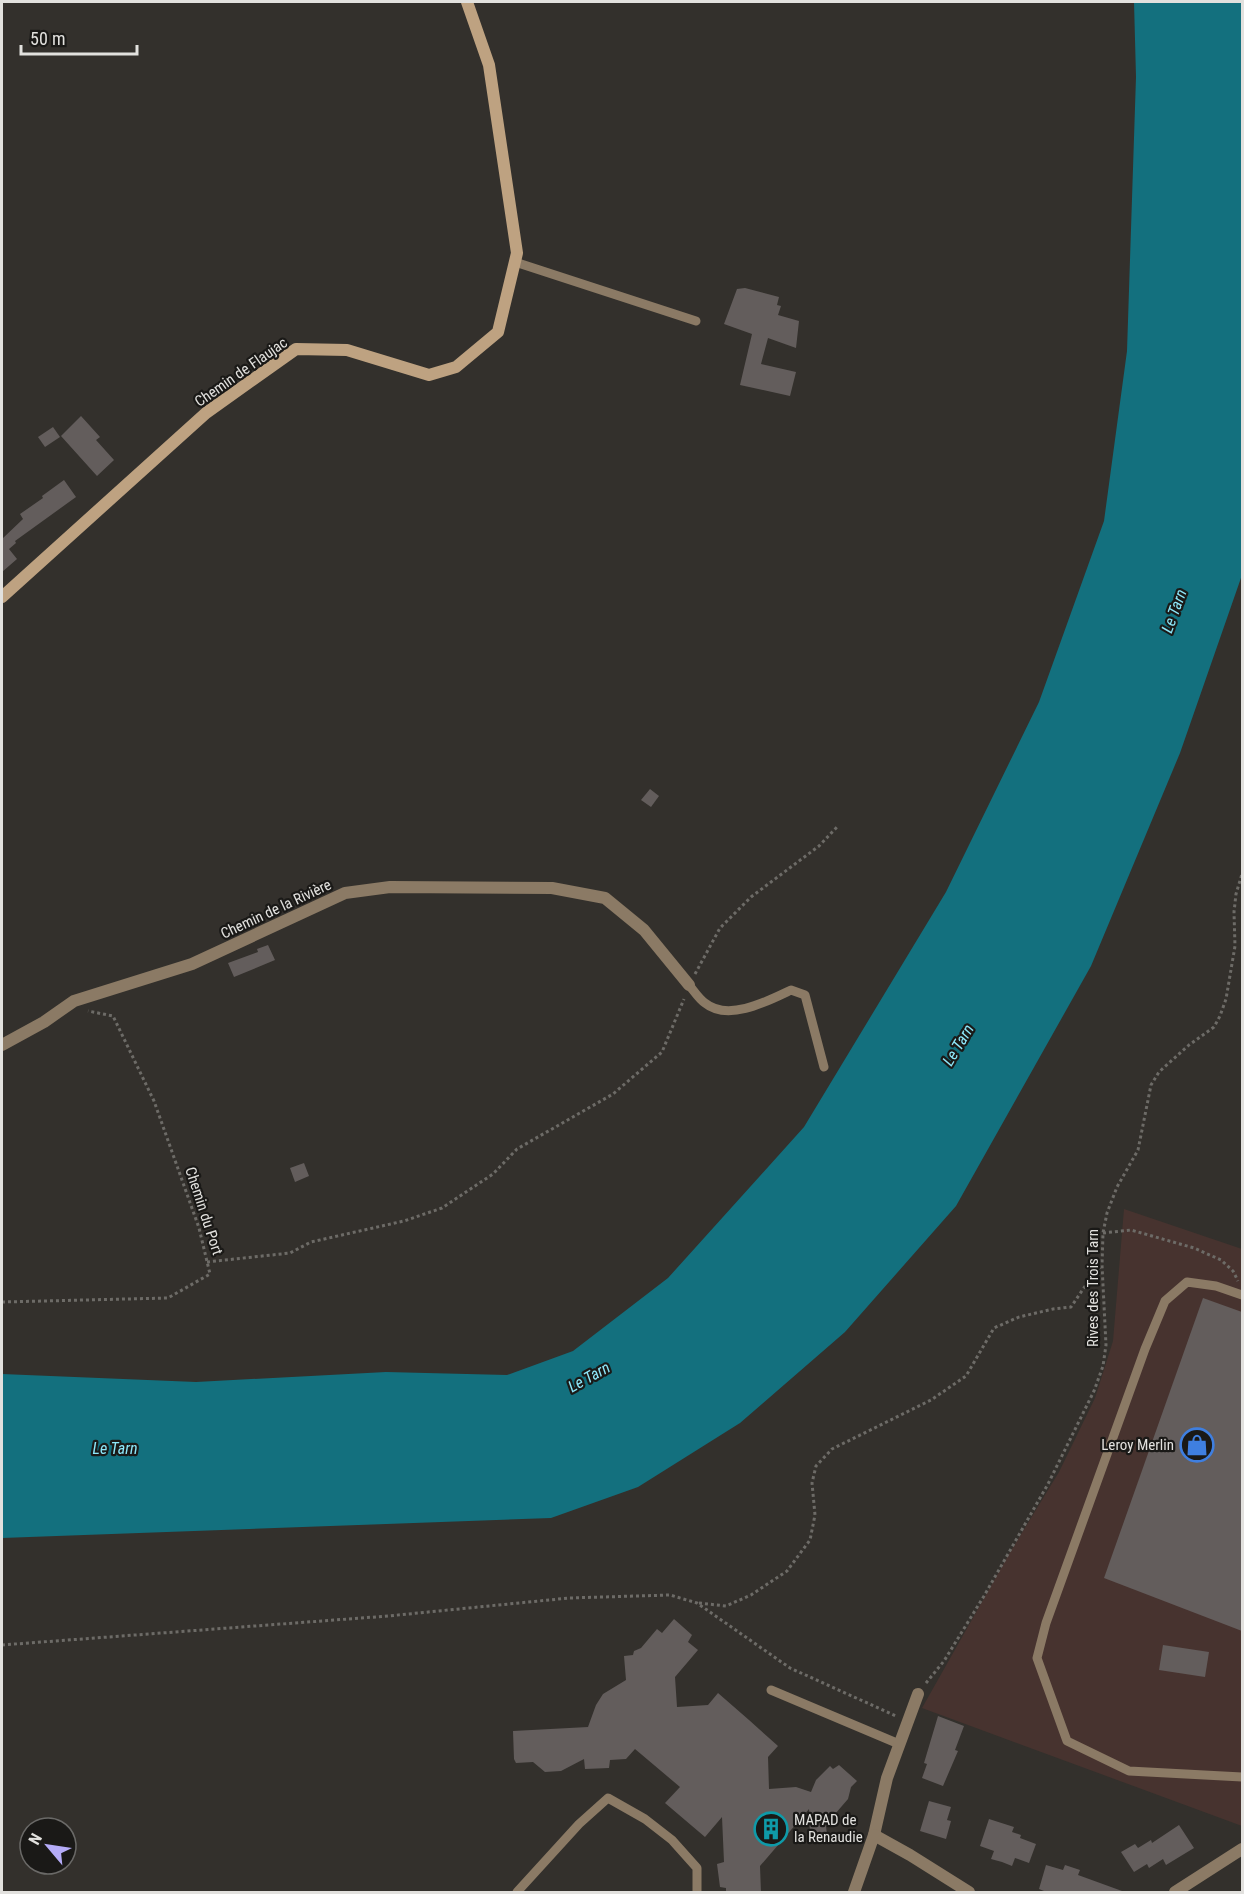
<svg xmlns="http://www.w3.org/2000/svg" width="1244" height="1894" font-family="'Roboto Condensed',sans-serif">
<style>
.commercial{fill:#47332f}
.water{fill:#13707e}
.building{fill:#635d5c}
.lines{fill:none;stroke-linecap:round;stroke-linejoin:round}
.path{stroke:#6d6b67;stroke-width:3;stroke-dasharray:3 3;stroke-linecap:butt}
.lane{stroke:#8b7a65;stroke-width:9}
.street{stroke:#8b7a65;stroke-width:12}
.secondary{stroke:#bea281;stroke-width:12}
.labels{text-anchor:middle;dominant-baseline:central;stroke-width:4.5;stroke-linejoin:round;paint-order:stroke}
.street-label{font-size:15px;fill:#e2e1de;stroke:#1a1917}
.poi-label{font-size:15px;fill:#e2e1de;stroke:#1a1917;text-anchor:end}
.water-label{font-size:16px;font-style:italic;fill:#8ee8fa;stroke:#1a1917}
</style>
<rect width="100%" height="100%" fill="#33302c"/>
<path class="commercial" d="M1124,1209L1242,1249V1826L922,1708L1009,1554L1059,1472L1095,1398L1113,1341Z"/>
<path class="water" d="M1134,2H1242V575L1180,753L1091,966L956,1206L845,1332L740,1423L638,1487L551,1518L2,1538V1374L196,1382L386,1372L507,1375L573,1351L668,1278L804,1127L946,892L1039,702L1104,521L1127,351L1136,77Z"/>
<g class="building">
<path d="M745,288L779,297L777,305L781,306L778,315L799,321L796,348L768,338L761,364L796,372L790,396L740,385L752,334L724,324L737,289Z"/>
<path d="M81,416L100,437L96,440L114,460L97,476L61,436Z"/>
<path d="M53,427L60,437L45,447L38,437Z"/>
<path d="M64,480L76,497L15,541L16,543L9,549L17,559L2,572V539L23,519L20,514L43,498L42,496Z"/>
<path d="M650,789L659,796L651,807L641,800Z"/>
<path d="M268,945L275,960L234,977L228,963L258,952L257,949Z"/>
<path d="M304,1163L309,1176L295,1182L290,1168Z"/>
<path d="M1203,1298L1242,1312V1631L1104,1578Z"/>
<path d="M674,1619L692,1635L688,1642L698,1650L675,1677L677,1707L708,1705L718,1693L749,1720L778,1746L768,1757L769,1789L796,1787L811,1792L816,1780L830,1766L833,1769L839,1765L857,1781L851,1787L848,1799L829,1821L830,1826H826L827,1835L810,1836L809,1809L760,1866L761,1893H726V1888L720,1887L717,1864L724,1862L722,1817L705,1837L665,1803L680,1787L635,1749L626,1759L610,1760L609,1768L585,1769L584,1759L561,1771L545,1772L533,1762L516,1763L514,1759L513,1731L588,1727L596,1705L603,1694L626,1680L624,1656L633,1655L634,1651L641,1648L657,1629L662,1633Z"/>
<path d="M1163,1645L1209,1652L1205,1677L1159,1670Z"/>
<path d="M938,1716L964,1726L955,1750L958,1751L943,1786L922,1778L927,1764L924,1763Z"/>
<path d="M929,1801L951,1807L947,1820L951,1821L946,1839L920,1831Z"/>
<path d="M989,1819L1014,1827L1012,1832L1021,1835L1020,1838L1036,1844L1029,1863L1015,1858L1012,1866L1002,1862L991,1859L994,1851L980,1846Z"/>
<path d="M1179,1825L1194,1848L1166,1865L1163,1859L1149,1868L1147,1864L1134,1872L1121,1852L1135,1844L1138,1848L1151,1840L1152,1843Z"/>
<path d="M1046,1865L1063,1870L1065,1865L1080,1870L1078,1875L1122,1891V1893H1049L1039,1889Z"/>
</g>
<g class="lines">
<g class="path">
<path d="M695,974L720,928L751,897L819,846L837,827"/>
<path d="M1103,1233L1131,1230L1194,1248L1221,1260L1233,1271L1238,1281"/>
<path d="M207,1262L290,1253L311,1242L404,1221L442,1208L493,1174L517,1149L613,1094L662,1052L684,999"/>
<path d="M2,1302L168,1298L210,1274L199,1228L154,1101L113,1016L88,1011"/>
<path d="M699,1603L726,1606L751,1595L787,1571L810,1540L815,1515L812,1483L816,1466L832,1449L931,1400L966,1376L994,1328L1019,1317L1053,1309L1071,1307L1094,1273L1102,1265"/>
<path d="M2,1645L388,1616L569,1598L670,1595L697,1603L790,1668L896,1716"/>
<path d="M926,1683L944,1661L984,1596L1048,1484L1094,1391L1103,1366L1106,1345L1102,1265L1103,1233L1107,1213L1117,1187L1138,1150L1151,1085L1159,1072L1189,1045L1214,1027L1220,1016L1226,999L1235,946L1234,912L1236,894L1242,874"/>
</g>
<g class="lane">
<path d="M515,262L696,321"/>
<path d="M689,985C694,991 699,999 705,1003C728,1022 768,1001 791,990L805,995L824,1067"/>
<path d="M1242,1295L1216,1286L1187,1282L1165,1301L1145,1349L1046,1623L1037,1658L1067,1741L1129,1771L1242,1777"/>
<path d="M771,1690L899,1744"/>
<path d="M517,1892L579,1824L608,1798L645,1819L672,1840L697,1868V1892"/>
</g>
<g class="street">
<path d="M2,1045L44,1022L74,1001L192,964L345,893L390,887L552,888L605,898L644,930L689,985"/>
<path d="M874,1835L887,1778L918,1694"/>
<path d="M854,1892L874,1835L910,1855L969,1892"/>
<path d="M1175,1892L1242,1849"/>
</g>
<path class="secondary" d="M2,597L206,413L296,349L347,350L429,375L456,367L498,332L517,253L489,65L467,2"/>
</g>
<defs>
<g id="shop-ring" transform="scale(1.725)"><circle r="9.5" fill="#1a1917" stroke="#3f7fe0" stroke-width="1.5"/><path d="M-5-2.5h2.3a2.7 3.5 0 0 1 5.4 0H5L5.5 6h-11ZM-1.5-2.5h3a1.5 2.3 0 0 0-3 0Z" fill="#3f7fe0"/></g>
<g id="building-ring" transform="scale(1.725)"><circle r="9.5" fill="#1a1917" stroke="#0f9aa8" stroke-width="1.5"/><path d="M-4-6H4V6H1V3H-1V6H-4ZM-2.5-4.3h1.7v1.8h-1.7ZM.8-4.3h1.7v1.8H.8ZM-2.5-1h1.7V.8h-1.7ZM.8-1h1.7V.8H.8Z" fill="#0f9aa8"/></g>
</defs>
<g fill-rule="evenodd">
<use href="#shop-ring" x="1197" y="1445"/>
<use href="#building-ring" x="771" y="1829"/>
</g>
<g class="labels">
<g class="street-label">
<text transform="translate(241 372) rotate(-35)">Chemin de Flaujac</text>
<text transform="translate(276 909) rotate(-25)">Chemin de la Rivière</text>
<text transform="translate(204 1211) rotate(72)">Chemin du Port</text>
<text transform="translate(1093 1288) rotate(-90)">Rives des Trois Tarn</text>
</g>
<g class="poi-label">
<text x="1174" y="1445">Leroy Merlin</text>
<text x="794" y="1820" text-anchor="start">MAPAD de<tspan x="794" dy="17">la Renaudie</tspan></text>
</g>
<g class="water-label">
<text transform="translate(1174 611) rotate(-70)">Le Tarn</text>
<text transform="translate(958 1045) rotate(-59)">Le Tarn</text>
<text transform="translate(589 1377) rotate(-29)">Le Tarn</text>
<text x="115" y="1448">Le Tarn</text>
</g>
</g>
<rect width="1244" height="1894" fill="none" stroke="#e2e1de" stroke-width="6"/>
<g transform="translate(48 1846) rotate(299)"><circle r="28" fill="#1a1917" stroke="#6a6967" stroke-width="1.5"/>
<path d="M0-4.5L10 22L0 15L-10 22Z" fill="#b5acf8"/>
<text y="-9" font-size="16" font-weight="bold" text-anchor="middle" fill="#e2e1de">N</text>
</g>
<path d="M21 45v9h116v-9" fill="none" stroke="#e2e1de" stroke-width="3"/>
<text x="30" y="45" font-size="18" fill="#e2e1de" stroke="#1a1917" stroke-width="4.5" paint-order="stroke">50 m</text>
</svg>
